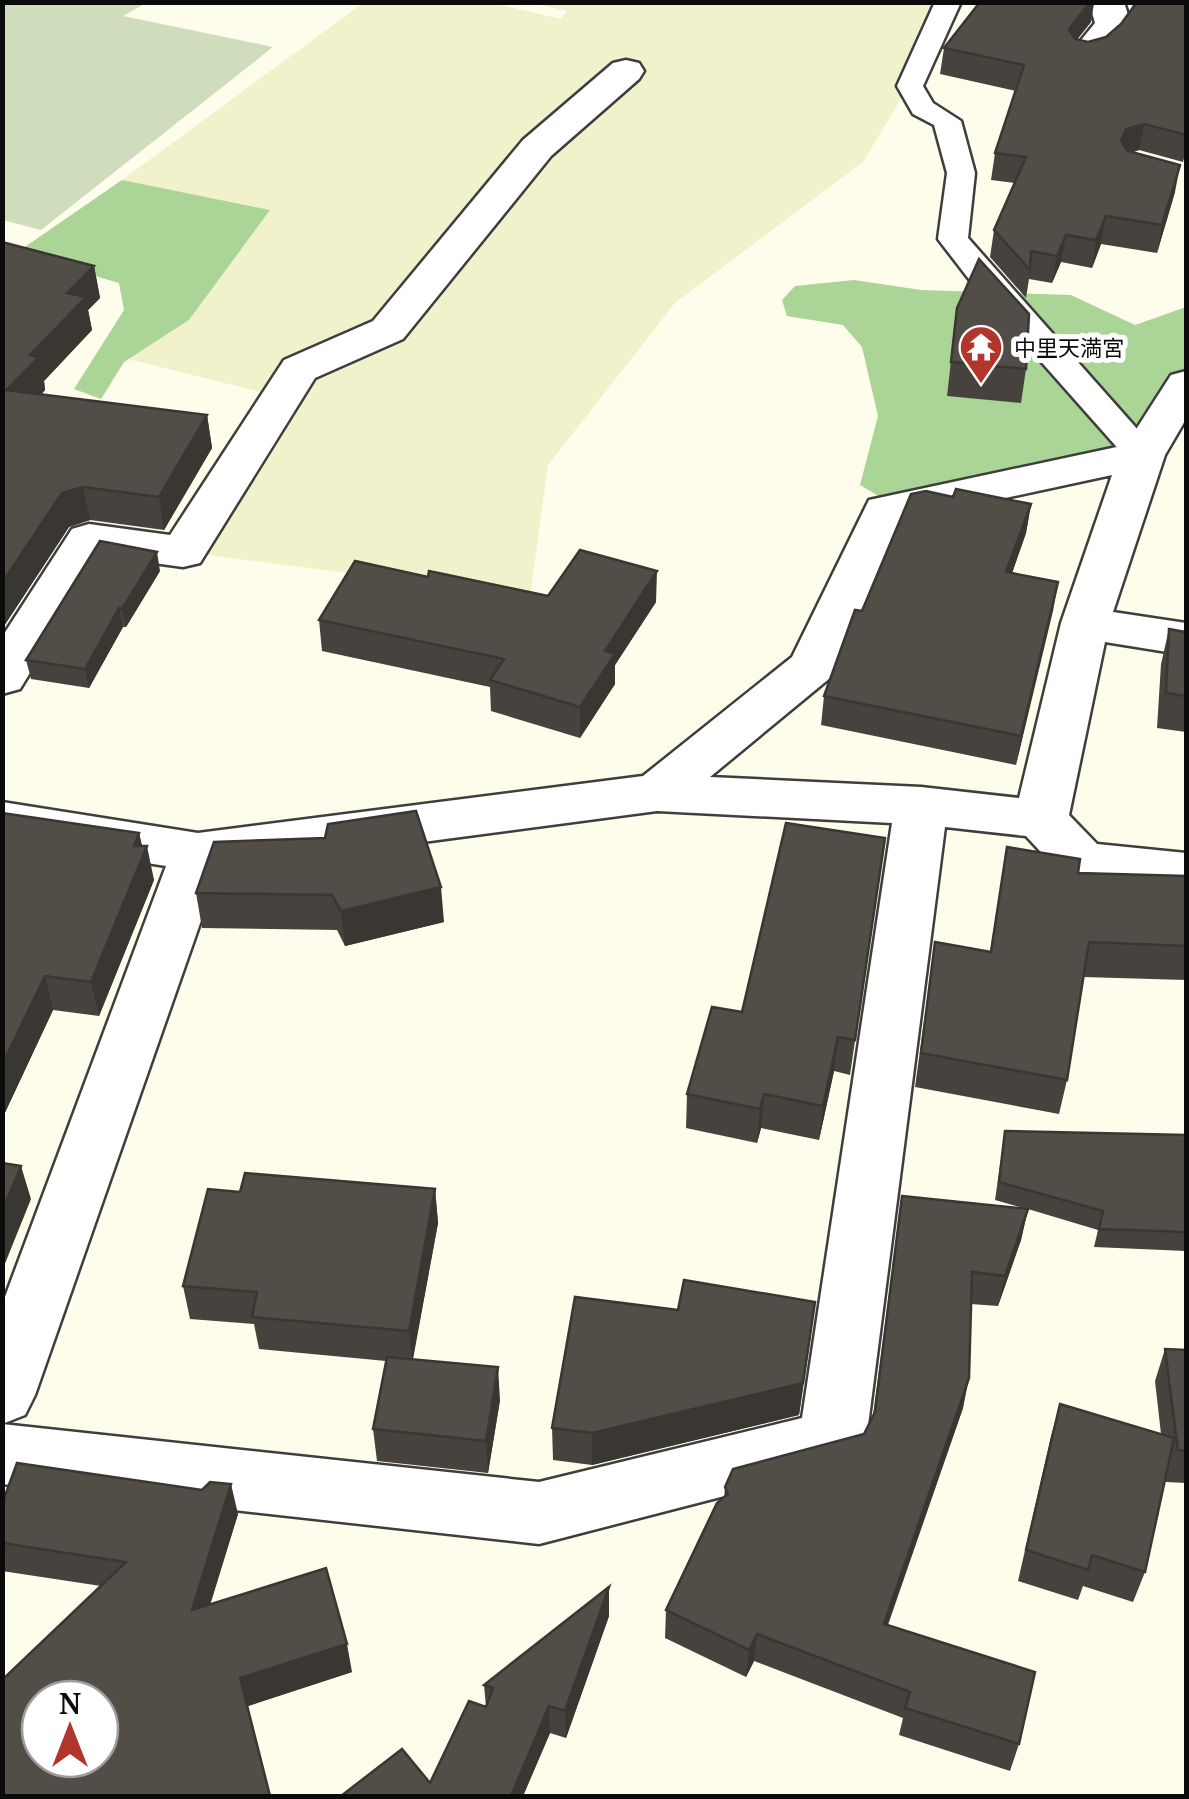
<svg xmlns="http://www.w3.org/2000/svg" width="1189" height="1799" font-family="'Noto Serif','Noto Sans JP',serif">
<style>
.farmland{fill:#f1f2cc}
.forest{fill:#abd596}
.cemetery{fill:#cfddbd}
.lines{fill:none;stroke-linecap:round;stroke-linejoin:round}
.lane-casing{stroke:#3e3e3e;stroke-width:5}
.street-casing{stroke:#3e3e3e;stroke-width:5}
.lane{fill:#fff;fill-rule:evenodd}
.street{fill:#fff;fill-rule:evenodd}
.wall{fill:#47423e}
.shaded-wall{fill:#3a3632}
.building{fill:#534d48;stroke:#3a3632;stroke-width:2.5;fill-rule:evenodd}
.labels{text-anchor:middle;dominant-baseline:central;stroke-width:10;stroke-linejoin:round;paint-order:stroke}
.far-poi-label{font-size:22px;fill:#0b0b0b;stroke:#fff;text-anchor:start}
</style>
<rect width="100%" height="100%" fill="#fefcea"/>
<path class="farmland" d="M363,3H492L561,19L567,11L532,3H944L927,56L863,162L675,303L548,465L530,596L183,552L281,397L128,359L189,320L269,211L122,180Z"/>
<g class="forest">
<path d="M122,180L270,210L189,320L124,362L101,399L74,389L124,310L119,283L16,253Z"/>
<path d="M854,280L921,290L1071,295L1135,325L1186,307V367L1131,447L897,507L860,485L878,416L862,347L843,325L787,316L782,300L795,286Z"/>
</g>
<path class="cemetery" d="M2,3H146L123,16L273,47L41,230L3,220Z"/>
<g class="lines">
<g class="lane-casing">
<path id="lane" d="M935,2H961L923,86L933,103L961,121L975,173L968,238L1154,448L1158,455L1154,462H1130L975,287L938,239L947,173L934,125L913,114L897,86Z"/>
</g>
<g class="street-casing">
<g id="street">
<path d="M1089,2H1124L1131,24C1116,45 1102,70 1074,63L1069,55L1095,23Z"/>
<path d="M626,60L639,63L644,71L639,79L551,156L403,339L315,378L200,563L183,567L102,556L20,689L2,694V637L72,529L89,524L170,535L284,360L373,321L523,140L613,63Z"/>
<path d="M1186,371V419L1165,455L1113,612L1186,623V655L1105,642L1069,815L1097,844L1186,853V893L1082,882L1063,876L1026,836L945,827L866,1441L856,1462L539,1544L2,1484V1424L539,1482L802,1418L892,823L657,811L219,869L35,1395L25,1415L2,1424V1305L166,866L2,840V802L198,833L643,776L792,657L869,500L1126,445L1171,375ZM1112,475L1061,623L1019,798L921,787L710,777L830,678L903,520Z"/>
</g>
</g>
<use href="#lane" class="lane"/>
<use href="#street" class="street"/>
</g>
<g class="wall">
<path d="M980,2H1094L1091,22L1077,39L1088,42L1106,37L1121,24L1132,10L1133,2H1186V151L1183,162L1139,150L1133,152L1175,192L1157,253L1101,244L1092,268L1061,262L1052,283L1029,279L1026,298L990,257L994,230L1015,183L991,180L995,153L1016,91L940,74L944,48Z"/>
<path d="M2,242L94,266L100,298L88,310L92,330L44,381L45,390L41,395L207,415L212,448L164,530L90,520L69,527L2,629Z"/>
<path d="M957,308L1026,369L1021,403L947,396Z"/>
<path d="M953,497L1031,504L1026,533L1012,573L1058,582L1016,765L821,725L824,696L862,611Z"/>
<path d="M160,571L126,627H123L89,688L31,679L26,660Z"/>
<path d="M428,577L548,596L656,602L615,665V684L580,738L491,711L490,687L322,651L319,620Z"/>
<path d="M1169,629L1186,632V732L1157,728L1161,664Z"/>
<path d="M2,813L139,833L142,846L154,880L99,1016L53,1010L2,1119Z"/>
<path d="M885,838L850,1075L834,1071L819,1140L761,1128L757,1143L686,1128L687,1094L742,1012Z"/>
<path d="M214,842L444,922L345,946L337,930L202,928L196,893Z"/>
<path d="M1007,847L1078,873L1186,876V980L1083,977L1067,1080L1059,1114L915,1087L935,942L990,952Z"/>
<path d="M1005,1131L1186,1135V1251L1094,1247L1098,1230L1028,1209L1021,1240L998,1306L971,1304L963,1408L888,1625L1019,1744L1010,1771L899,1735L903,1718L754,1661L746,1677L665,1638L666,1610L724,1498L725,1487L864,1434L873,1415L902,1196L1023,1208L995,1200Z"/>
<path d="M435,1189L438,1223L413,1359L500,1400L488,1473L377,1461L373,1429L386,1361L259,1349L254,1324L190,1319L183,1286L240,1192Z"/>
<path d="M811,1335L799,1415L592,1465L553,1460L552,1428Z"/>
<path d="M1165,1349L1186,1350V1483L1166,1482L1165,1476L1145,1572L1133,1602L1083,1586L1078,1600L1018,1581L1051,1436L1060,1404L1161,1434L1155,1381Z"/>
<path d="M2,1504L238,1514L210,1604L352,1672L248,1706L101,1586L2,1571Z"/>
<path d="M609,1587V1616L566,1738L550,1733L523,1796H341L430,1783L486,1707L484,1685Z"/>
</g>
<g class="shaded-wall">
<path d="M1090,2H1094L1091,22L1065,55L1069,29Z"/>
<path d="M1144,124L1139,150L1121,156V141L1126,129Z"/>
<path d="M1180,165L1175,192L1157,253L1162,225Z"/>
<path d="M1106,216L1101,244L1092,268L1096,240Z"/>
<path d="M1066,235L1061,262L1052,283L1057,256Z"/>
<path d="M94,266L100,298L88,310L92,330L44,381L45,390L14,424L6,390L30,355L67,293Z"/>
<path d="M207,415L212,448L164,530L159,497Z"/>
<path d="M83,487L90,520L69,527L2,629V583L62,493Z"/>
<path d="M1031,504L1026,533L1002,602L1006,572Z"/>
<path d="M157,552L160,571L126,627L122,609Z"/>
<path d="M657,571L656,602L615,665V684L580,738V707L605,651Z"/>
<path d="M1058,582L1053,611L1016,765L1021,736Z"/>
<path d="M119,608L123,627L89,688L85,669Z"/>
<path d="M139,833L144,855L147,846L154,880L99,1016L91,982Z"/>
<path d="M441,887L444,922L345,946L341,911Z"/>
<path d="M45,976L53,1010L2,1119V1065Z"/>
<path d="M838,1037L834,1071L819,1140L823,1106Z"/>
<path d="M764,1094L761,1128L757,1143L760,1109Z"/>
<path d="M21,1166L31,1199L2,1271V1212Z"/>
<path d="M435,1189L438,1223L412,1363L409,1331Z"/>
<path d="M1028,1209L1021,1240L998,1306L1005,1276Z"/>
<path d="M815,1302L799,1415L592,1465V1433Z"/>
<path d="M498,1367L500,1400L488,1473L486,1441Z"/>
<path d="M969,1378L963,1408L878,1651L884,1624Z"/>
<path d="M231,1484L238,1514L200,1638L192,1610Z"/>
<path d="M609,1587V1616L566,1738L565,1711Z"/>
<path d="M757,1634L754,1661L746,1677L749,1650Z"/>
<path d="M347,1644L352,1672L248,1706L240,1678Z"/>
<path d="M549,1706L550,1733L523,1796H511Z"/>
</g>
<g class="building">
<path d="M980,2H1090L1069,29L1075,39L1088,42L1106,37L1121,24L1137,2H1186V135L1144,124L1126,129L1121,141L1128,151L1180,165L1162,225L1106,216L1096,240L1066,235L1057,256L1031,251L1030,270L994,230L1026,157L995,153L1024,65L944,48Z"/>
<path d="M2,242L94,266L67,293L86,297L30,355L39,357L6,390L207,415L159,497L83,487L62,493L2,583Z"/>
<path d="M979,259L1029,314L1026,369L951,362L957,308Z"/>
<path d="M956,489L1031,504L1006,572L1058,582L1021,736L824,696L855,610L862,611L911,494L926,491L953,497Z"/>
<path d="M100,541L157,552L122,609L119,608L85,669L26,660Z"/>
<path d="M580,550L657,571L605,651L615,654L580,707L490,680L504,659L319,620L355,561L428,577L429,571L548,596Z"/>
<path d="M1169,629L1186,632V696L1166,693Z"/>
<path d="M416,811L441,887L341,911L332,895L196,893L214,842L325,838L328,824Z"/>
<path d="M2,813L139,833L134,846H147L91,982L45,976L2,1065Z"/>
<path d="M786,823L885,838L855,1040L838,1037L823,1106L764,1094L760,1109L687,1094L712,1007L742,1012Z"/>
<path d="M1007,847L1080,859L1078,873L1186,876V946L1089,942L1067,1080L921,1053L935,942L991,952Z"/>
<path d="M1005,1131L1186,1135V1232L1099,1229L1103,1211L999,1182Z"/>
<path d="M2,1163L21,1166L2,1212Z"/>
<path d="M245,1173L435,1189L409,1331L252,1317L257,1292L183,1286L208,1189L240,1192Z"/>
<path d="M902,1196L1028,1209L1005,1276L972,1272L969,1378L884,1624L1035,1672L1019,1744L905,1708L910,1692L757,1634L749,1650L666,1610L717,1503L728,1494L725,1487L733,1469L864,1434L875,1412Z"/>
<path d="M684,1280L815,1302L803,1383L592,1433L552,1428L575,1297L678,1310Z"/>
<path d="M1165,1349L1186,1350V1451L1178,1450Z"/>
<path d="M387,1357L498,1367L486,1441L373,1429Z"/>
<path d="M1060,1404L1174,1438L1145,1572L1092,1555L1088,1570L1026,1550Z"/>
<path d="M17,1463L202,1490L210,1482L231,1484L192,1610L326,1568L347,1644L240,1678L270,1796H2V1680L126,1562L2,1543V1504ZM40,1699H100V1759H40Z"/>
<path d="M609,1587L565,1711L549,1706L511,1796H341L402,1749L430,1783L469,1701L486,1707L493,1688L484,1685Z"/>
</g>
<defs>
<g id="temple-pin" transform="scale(2.25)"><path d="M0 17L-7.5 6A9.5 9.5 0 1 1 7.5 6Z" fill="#b2352b" stroke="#fff"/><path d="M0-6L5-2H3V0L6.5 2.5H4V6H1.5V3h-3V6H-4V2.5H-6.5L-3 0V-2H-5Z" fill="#fff"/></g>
</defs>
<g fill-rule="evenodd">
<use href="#temple-pin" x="981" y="347"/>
</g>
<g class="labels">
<g class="far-poi-label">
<text x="1014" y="347">中里天満宮</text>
</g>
</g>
<rect width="1189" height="1799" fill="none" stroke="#0b0b0b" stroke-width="10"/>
<g transform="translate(70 1729)"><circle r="48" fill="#ffffff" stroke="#9d9d9d" stroke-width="2.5"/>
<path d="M0-8L18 38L0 25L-18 38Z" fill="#b2352b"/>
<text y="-15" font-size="28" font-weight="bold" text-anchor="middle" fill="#0b0b0b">N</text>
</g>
</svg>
